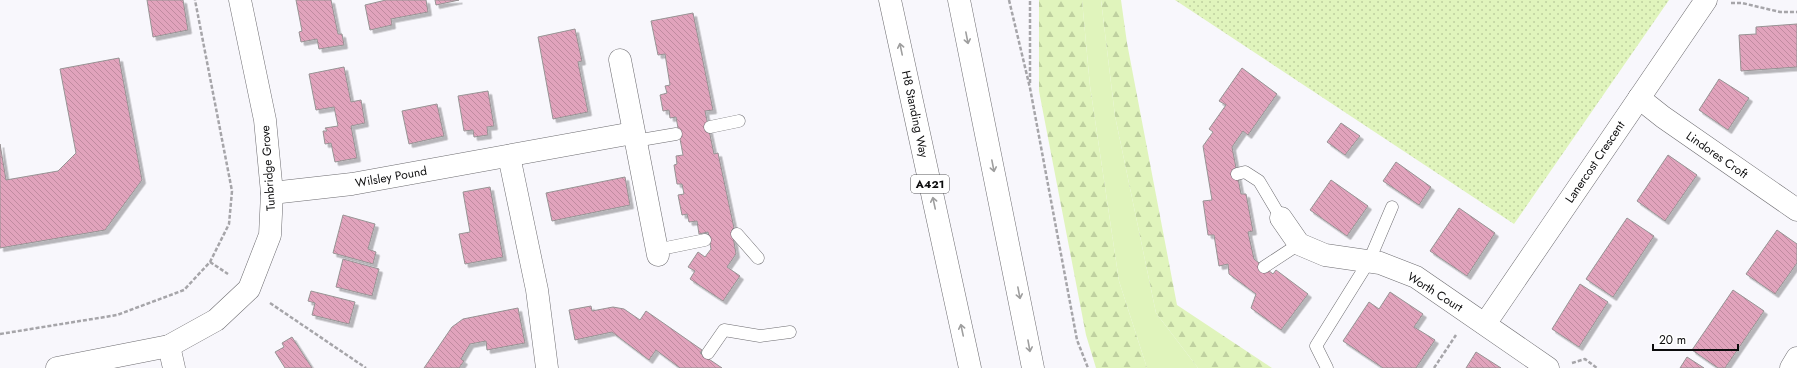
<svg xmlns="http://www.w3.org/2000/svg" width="1797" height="368" font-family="Jost,sans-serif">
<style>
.grass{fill:#e0f4bc}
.forest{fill:url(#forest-firs)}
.park{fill:url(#park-dots)}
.building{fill:url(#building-back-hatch);stroke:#979394;filter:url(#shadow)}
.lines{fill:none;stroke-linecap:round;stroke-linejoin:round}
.service-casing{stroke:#6d6c70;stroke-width:13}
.minor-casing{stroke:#6d6c70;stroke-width:23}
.trunk-casing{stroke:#6d6c70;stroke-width:23}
.path{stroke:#a6a5a9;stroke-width:2.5;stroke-dasharray:4 2;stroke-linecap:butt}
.service{stroke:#fff;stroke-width:12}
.minor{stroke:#fff;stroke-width:22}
.trunk{stroke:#fff;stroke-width:22}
.oneway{stroke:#9e9e9e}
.labels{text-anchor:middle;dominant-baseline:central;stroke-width:3.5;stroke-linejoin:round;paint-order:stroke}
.shield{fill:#fff;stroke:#555556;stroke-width:1}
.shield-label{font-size:11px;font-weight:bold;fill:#0c0c0d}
.street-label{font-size:12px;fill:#0c0c0d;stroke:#fff}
</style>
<defs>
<pattern id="forest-firs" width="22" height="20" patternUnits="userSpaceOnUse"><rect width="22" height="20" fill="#e0f4bc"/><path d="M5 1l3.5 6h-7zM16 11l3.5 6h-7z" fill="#bfd0a0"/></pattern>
<pattern id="park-dots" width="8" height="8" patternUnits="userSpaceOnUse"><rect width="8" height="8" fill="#e0f4bc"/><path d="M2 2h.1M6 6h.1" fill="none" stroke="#bfd0a0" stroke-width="1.8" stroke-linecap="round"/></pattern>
<pattern id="building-back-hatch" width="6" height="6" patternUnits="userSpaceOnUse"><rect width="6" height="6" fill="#e1a3bc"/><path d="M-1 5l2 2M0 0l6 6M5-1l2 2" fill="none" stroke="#c08ba0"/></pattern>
<filter id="shadow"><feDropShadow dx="3.5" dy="3.5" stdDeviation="0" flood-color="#0004"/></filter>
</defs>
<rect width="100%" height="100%" fill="#f8f7fc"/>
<path class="grass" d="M1082,0H1101L1115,116L1156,313L1198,368H1147L1119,281L1090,86Z"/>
<g class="forest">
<path d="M1039,0H1082L1090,86L1119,281L1147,368H1096L1086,335L1039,91Z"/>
<path d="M1101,0H1121L1127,43L1177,305L1272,368H1198L1156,313L1115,116Z"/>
</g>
<path class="park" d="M1175,0H1669L1514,224Z"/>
<g class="building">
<path d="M147,0H183L188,30L153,37Z"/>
<path d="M296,0H331L338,34H342L344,45L319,49L317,39L301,42L299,32L302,31Z"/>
<path d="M426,0L428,12L391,19L392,25L370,30L365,5L386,0Z"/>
<path d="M435,0H459L436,5Z"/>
<path d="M693,13L713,110L705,111L714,154L718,153L734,228L732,230L736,254L727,267L740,276L723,301L690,279L695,271L688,267L698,252L705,257L711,249L708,232L699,234L697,221L689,222L687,214L682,215L678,195L684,194L682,184H677L674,165L677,164L676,156L683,155L676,117L670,118L669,110L663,111L660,95L667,93L665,86L670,85L665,54L658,55L651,21Z"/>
<path d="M1797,24V67L1741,71L1739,35L1756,34V27Z"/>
<path d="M575,29L582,61L578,62L588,112L553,119L538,37Z"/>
<path d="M119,58L142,180L105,230L0,248V144L6,180L58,171L76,153L60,69Z"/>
<path d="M344,67L351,102L361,100L365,123L351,126L357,158L335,162L331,143L325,144L323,131H327L325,128L338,126L334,107L316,110L309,74Z"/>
<path d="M1242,68L1277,94L1248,135L1243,131L1232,147L1241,194H1246L1253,231L1248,232L1254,259L1273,274L1276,270L1308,294L1281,330L1251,308L1256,294L1229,274L1228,264L1219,266L1214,235H1208L1203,201L1212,200L1203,146L1213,132L1209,129L1226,105L1219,101Z"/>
<path d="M1719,79L1749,98L1728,130L1699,110Z"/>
<path d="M488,91L494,126L487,127L488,135L474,137L473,130L464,131L458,96Z"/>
<path d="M437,104L444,136L409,144L402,111Z"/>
<path d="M1341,123L1360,136L1345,155L1327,142Z"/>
<path d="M1668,155L1697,175L1665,221L1637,201Z"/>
<path d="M1396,162L1431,187L1419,205L1383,181Z"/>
<path d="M625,177L630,205L552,221L546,193Z"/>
<path d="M1331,180L1368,206L1347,236L1310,210Z"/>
<path d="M490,187L503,257L465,264L459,234L470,232L463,192Z"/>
<path d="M1459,208L1495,233L1467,276L1430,251Z"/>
<path d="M343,215L375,224L368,249L376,252L373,264L333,253Z"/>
<path d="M1627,218L1654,236L1613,297L1586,279Z"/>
<path d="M1777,230L1797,244V263L1775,294L1746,274Z"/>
<path d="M343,259L379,269L372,296L336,287Z"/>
<path d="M1580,284L1608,302L1579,347L1552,329Z"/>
<path d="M1733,290L1764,311L1725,368H1718L1692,350Z"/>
<path d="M311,291L355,302L349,324L312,315L315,303L308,301Z"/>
<path d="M1390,292L1423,314L1414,327L1435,340L1416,368H1383L1343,341L1369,302L1379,309Z"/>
<path d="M591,306L592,311L613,307L624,309L640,320L646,311L702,350L700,353L722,368H680L656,350L649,360L612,332L575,340L569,310Z"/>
<path d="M518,308L525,343L487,350L486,341L470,344L461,359L464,361L459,368H424L452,327L463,319Z"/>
<path d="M292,337L312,368H285L275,352L284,347L282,343Z"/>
<path d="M1476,352L1501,368H1466Z"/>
<path d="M1687,357L1704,368H1680Z"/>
</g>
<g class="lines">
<g class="service-casing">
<g id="service">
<path d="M710,127L739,121"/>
<path d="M635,141L676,134"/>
<path d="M1237,174L1245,172L1259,181L1281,218"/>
<path d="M737,234L758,258"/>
<path d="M656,250L705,240"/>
<path d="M1264,267L1299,244"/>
<path d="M708,353L724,330L760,336L790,332"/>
<path d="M1327,368L1316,346L1369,261L1392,207"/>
</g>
</g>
<g class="minor-casing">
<g id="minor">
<path d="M620,60L658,255"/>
<path d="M1639,98L1663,117L1797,210"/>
<path d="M509,156L537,290L547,368"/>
<path d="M272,193L352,184L633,133"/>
<path d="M1281,218L1299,244L1325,255L1380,263L1416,277L1548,368"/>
<path d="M1485,324L1706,0"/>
<path d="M169,346L174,368"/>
<path d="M57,368L169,346L216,320L249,289L270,235L272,193L265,120L240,0"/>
<path d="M1791,368L1797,358"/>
</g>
</g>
<g class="trunk-casing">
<g id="trunk">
<path d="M890,0L970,368"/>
<path d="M959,0L1033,368"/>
</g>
</g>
<g class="path">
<path d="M1009,0L1030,88L1077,340L1088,368"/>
<path d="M1731,3H1742L1780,12H1797"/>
<path d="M1030,83V0"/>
<path d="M210,262L228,274"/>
<path d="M270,303L366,368"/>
<path d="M0,334L117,315L184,290L210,262L229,224L232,191L195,0"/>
<path d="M1572,363L1585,359L1597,368"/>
<path d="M1434,368L1456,335"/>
</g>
<use href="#service" class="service"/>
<use href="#minor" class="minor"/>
<use href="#trunk" class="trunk"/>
</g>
<defs><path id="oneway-shaft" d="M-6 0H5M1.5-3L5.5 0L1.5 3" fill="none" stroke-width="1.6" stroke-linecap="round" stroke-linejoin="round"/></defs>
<g class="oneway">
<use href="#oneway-shaft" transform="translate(967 38) rotate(79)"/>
<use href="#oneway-shaft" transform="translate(901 49) rotate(-102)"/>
<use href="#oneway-shaft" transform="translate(993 166) rotate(79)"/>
<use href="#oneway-shaft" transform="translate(934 203) rotate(-102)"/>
<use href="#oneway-shaft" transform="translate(1019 293) rotate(79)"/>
<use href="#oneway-shaft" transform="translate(962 330) rotate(-102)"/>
<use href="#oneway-shaft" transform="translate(1029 346) rotate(80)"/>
</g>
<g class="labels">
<rect class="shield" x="911" y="175" width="38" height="18" rx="3"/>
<g class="shield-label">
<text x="930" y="184">A421</text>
</g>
<g class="street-label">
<text transform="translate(915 114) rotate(78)">H8 Standing Way</text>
<text transform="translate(1717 155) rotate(35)">Lindores Croft</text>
<text transform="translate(1595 162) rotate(-56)">Lanercost Crescent</text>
<text transform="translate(268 168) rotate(-94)">Tunbridge Grove</text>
<text transform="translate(391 177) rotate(-10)">Wilsley Pound</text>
<text transform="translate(1435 292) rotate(32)">Worth Court</text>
</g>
</g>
<path d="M1653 344v6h85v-6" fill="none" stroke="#0c0c0d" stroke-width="2"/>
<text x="1659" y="344" font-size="12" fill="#0c0c0d" stroke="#ffffff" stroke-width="3" paint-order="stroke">20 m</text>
</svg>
